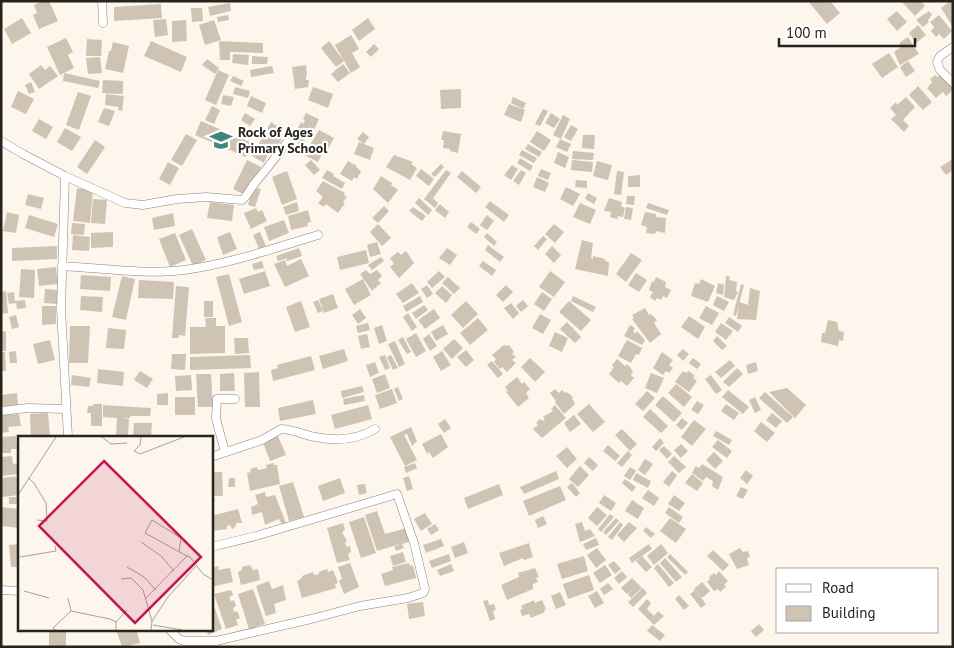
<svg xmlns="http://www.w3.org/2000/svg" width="954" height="648" font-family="'PT Sans',sans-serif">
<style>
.building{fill:#cfc3b4}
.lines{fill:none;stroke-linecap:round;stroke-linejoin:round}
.minor-casing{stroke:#8f8475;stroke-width:9}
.minor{stroke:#fff;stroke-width:8}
.labels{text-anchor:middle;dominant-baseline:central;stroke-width:4.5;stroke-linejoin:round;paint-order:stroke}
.poi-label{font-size:14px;font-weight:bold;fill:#27231d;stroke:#fff;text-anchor:start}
.inset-road{fill:none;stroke:#a7a299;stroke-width:1}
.view{fill:#c2185b;fill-opacity:0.15;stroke:#c2185b;stroke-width:2.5}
.inset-edge{fill:none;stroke:#27231d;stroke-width:2.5}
</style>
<rect width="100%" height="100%" fill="#fdf6ec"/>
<g class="building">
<path d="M42,1H49L58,21L39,29L33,15L37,13L34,5Z"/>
<path d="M808,1H830L840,13L827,24Z"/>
<path d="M901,1H921L925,6L915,16Z"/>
<path d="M950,1H953V27L941,8Z"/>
<path d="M230,3L231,11L210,16L208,7Z"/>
<path d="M161,4L162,18L114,21V7Z"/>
<path d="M191,8H202L203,21L192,22Z"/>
<path d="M897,11L907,22L897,31L887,19Z"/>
<path d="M929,11L932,15L928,20L929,22L923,27L916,20Z"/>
<path d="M228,15L229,20L218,22L217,17Z"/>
<path d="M939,15L952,31L944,39L939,34L936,37L931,31L934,27L930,22Z"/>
<path d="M22,18L31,33L12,44L4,29Z"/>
<path d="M368,18L375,29L359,41L352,30Z"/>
<path d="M166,19L168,35L155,37L153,20Z"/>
<path d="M186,20L187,41L172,42V21Z"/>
<path d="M214,20L221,40L205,45L199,25Z"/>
<path d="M918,25L926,35L916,43L909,33Z"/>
<path d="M351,35L359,49L352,53L360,67L351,73L335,45Z"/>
<path d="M908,37L919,54L900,65L894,52L901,47L899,43Z"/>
<path d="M66,38L73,52L68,55L74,68L60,75L47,47Z"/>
<path d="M87,39L102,40L101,56H86Z"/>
<path d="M151,41L187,57L181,72L144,56Z"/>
<path d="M219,41L263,43V53L230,52V60H220Z"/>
<path d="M329,41L344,61L336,67L321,48Z"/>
<path d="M113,42L129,46L123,73L105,69L109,51H111Z"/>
<path d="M374,44L379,49L371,57L366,52Z"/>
<path d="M889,53L898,67L882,78L872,64Z"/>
<path d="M233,54L249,55L248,65L232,63Z"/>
<path d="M252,56L268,57L267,64H252Z"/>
<path d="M100,57L102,73L88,74L86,58Z"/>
<path d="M207,59L219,68L215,74L202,65Z"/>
<path d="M908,61L915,71L906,77L900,67Z"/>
<path d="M343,64L350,73L338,82L331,74Z"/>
<path d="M41,65L45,70L50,66L58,76L39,89L29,74Z"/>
<path d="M306,65L307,75H306V80H309L308,87L295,89L292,67Z"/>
<path d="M272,66L274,73L251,77L250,70Z"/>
<path d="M218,70L229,75L216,105L205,100Z"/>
<path d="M64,73L100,81L98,88L63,81Z"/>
<path d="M940,74L953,88V90L946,96L943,92L936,98L927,88L932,82L930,79L935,75L938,77Z"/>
<path d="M233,76L244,81L241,86L230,81Z"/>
<path d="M103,80L123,81V94L102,93Z"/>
<path d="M31,82L35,92L29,94L25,85Z"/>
<path d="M918,86L932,102L923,110L909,95Z"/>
<path d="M235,87L250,91L248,98L233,94Z"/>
<path d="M313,87L333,94L328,108L308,100Z"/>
<path d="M461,89V108L441,109L440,90Z"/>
<path d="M18,91L34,99L26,114L11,107Z"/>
<path d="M78,92L91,96L79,130L66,125Z"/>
<path d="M106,94L124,96L122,111L118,110L119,107L105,105Z"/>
<path d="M223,95L234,97L231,106L221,104Z"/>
<path d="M251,96L266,103L262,113L247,106Z"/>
<path d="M513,97L526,103L523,109L511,103Z"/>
<path d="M906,97L915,107L903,120L909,126L904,132L891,119L896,115L890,108L896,102L897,105Z"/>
<path d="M509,104L525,110L521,122L504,115Z"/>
<path d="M212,106L220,110L214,124L205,120Z"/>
<path d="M104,108L115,111L109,126L98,122Z"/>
<path d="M543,109L548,111L540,126L535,124Z"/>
<path d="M245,113L255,119L250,126L241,120Z"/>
<path d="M306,113L319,119L310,139L299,134L301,131L297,129L301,122L303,124L305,120L303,119Z"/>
<path d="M551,113L560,119L554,128L545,123Z"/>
<path d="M563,115L570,119L561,139L553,135Z"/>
<path d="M39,119L53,127L46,139L32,131Z"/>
<path d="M201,121L252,143L246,157L195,135Z"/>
<path d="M271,122L277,126L275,129L278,130L276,135L282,138L276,151L271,148L264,163L252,156Z"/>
<path d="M571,125L578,129L571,141L564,137Z"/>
<path d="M65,128L81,137L72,151L57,142Z"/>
<path d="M319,130L334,138L328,149L325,148L318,162L304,155Z"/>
<path d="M443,131L461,134L458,153L450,151V149L443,148L444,140H441Z"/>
<path d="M537,131L551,140L544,151L530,142Z"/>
<path d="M363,132L369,137L364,144L357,139Z"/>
<path d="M186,134L197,140L182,166L171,160Z"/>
<path d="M298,134L305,141L300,145L293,138Z"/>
<path d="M583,135H595L594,149L582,148Z"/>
<path d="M560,139L571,144L567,152L556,147Z"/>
<path d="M95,140L105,147L87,174L77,167Z"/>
<path d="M359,142L374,148L370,160L354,154Z"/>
<path d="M528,144L542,152L539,157L525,149Z"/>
<path d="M522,150L537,158L534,163L519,155Z"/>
<path d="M573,151L594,153L593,160L572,159Z"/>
<path d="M558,152L569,157L565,168L554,163Z"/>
<path d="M394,155L413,162L411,164L417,168L410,180L386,167Z"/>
<path d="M520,158L533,166L530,171L517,163Z"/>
<path d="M953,159V170L946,175L940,167Z"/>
<path d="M247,160L261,167L247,196L233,189Z"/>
<path d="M311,160L320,170L314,175L305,165Z"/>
<path d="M572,160L593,162L592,172L571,170Z"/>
<path d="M348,161L357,166L356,167L361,171L357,179L354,177L352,181L340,174Z"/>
<path d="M597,161L612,165L608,180L593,176Z"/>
<path d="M168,162L179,168L170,185L159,179Z"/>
<path d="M441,164L444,167L435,177L431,174Z"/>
<path d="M512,165L518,169L511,180L504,175Z"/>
<path d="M421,169L434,179L429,186L416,176Z"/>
<path d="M541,169L551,173L548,180L538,176Z"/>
<path d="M327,170L334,174L333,176L345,183L342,189L322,178Z"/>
<path d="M446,170L451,173L433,198L438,203L435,208L424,199Z"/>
<path d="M521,170L526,173L519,185L513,181Z"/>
<path d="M287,171L297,199L282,205L272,177Z"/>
<path d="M462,171L481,187L476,193L457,177Z"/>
<path d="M617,171L624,172L621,195L614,194Z"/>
<path d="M640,175V187H628V176Z"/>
<path d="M381,176L392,183L391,185L398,190L388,203L373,189Z"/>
<path d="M537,177L549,183L545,192L533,187Z"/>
<path d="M576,180L587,181V188L575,187Z"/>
<path d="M323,181L345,193L344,195L347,197L343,202L345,203L338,213L326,204L324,207L318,203L323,197L316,191Z"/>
<path d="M253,187L261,189L255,207L248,205Z"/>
<path d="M566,187L580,194L573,206L560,199Z"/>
<path d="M77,188L93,190L90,223L73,221Z"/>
<path d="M588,193L597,198L594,204L585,199Z"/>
<path d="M28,194L44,198L41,209L25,205Z"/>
<path d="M627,196H635L634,205L626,204Z"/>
<path d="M419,198L432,210L428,215L415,203Z"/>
<path d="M609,198L622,202L621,206L625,208L623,217L618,216L617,219L610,217L611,212L604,211Z"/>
<path d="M93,199L107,200L105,224L91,223Z"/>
<path d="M490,201L509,215L504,222L485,207Z"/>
<path d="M210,202L234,205L232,221L207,218Z"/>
<path d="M297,202L299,211L286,215L283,207Z"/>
<path d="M580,203L596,210L590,224L573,217Z"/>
<path d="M648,203L669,210L667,215L646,208Z"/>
<path d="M440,204L449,212L445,218L435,210Z"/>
<path d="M384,206L389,211L378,223L372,218Z"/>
<path d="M413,207L426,216L422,221L409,211Z"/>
<path d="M626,207L633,208L631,220L624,219Z"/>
<path d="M256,208L258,212L262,210L267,221L251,229L244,213Z"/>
<path d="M308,210L311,222L307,223L308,226L291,230L288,216Z"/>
<path d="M7,212L19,215L16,233L3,231Z"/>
<path d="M645,212L656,214V217L666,218L665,233L656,231L655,234L646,233L647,227L641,225Z"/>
<path d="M173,213L175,226L154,230L152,218Z"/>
<path d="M29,215L58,224L54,237L25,228Z"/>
<path d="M487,215L494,221L487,230L480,225Z"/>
<path d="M284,220L289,233L269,241L264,227Z"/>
<path d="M471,222L480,229L476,234L467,227Z"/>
<path d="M72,223L85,224L84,235L71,234Z"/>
<path d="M378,224L391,238L382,246L370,232Z"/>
<path d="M554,224L564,232L555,243L545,234Z"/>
<path d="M192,229L206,260L193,266L179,235Z"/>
<path d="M113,232V247L91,248V233Z"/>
<path d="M230,232L237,249L223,255L217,237Z"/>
<path d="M260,232L266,246L259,249L253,235Z"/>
<path d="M175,233L186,260L170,267L159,239Z"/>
<path d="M487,233L497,242L494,246L484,237Z"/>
<path d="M73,235L90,237L89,251L72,250Z"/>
<path d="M543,236L547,239L538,250L534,246Z"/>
<path d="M582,240L593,243L591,258L593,259V256L605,259V261L609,262L608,276L575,269Z"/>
<path d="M377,242L381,254L370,257L367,245Z"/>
<path d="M488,245L504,257L500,262L485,250Z"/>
<path d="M57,246V259L12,261V248Z"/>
<path d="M552,246L561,255L554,263L545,254Z"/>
<path d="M299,248L302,256L287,261L286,259L288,258L278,261L276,256Z"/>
<path d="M447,248L457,255L450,265L439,258Z"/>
<path d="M366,250L369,263L340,270L337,257Z"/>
<path d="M406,251L414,263L399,278L390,267L394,264L390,258L398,252L401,255Z"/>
<path d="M631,253L642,260L626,282L616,274Z"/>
<path d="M381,257L384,261L372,270L368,265Z"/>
<path d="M301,259L309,276L285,287L274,264L285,260L287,266Z"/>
<path d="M262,261L264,268L254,270L252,264Z"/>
<path d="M483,261L496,270L492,276L479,266Z"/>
<path d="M56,267L58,284L39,286L37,269Z"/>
<path d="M21,269L35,270L34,298L19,297Z"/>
<path d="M366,270L370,274L377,270L382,276L378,280L381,283L372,291L360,274Z"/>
<path d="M265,271L270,286L244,294L239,279Z"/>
<path d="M439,271L445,277L432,288L427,282Z"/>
<path d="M550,271L565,282L554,297L539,287Z"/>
<path d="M636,273L647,280L639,292L628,285Z"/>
<path d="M229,274L242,322L229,326L216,277Z"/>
<path d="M81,275L111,277L110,291L80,289Z"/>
<path d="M122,276L135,279L126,320L112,317Z"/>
<path d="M726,276L730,277L729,280L737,282L736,291L738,292L734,300L724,297Z"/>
<path d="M448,277L460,288L454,294L442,283Z"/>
<path d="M656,277L666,282L665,287L671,290L667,298L663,296L661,300L657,298L655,301L650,297L653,292L649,290L652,281L654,282Z"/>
<path d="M363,279L371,295L354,305L345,289Z"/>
<path d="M701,279L715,286L708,302L691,296L695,283L699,284Z"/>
<path d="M139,280L174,282L173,299L138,298Z"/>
<path d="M412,283L419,293L403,303L396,294Z"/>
<path d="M718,283L724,285L723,295L716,293Z"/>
<path d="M741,284L744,285L736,316L733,315Z"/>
<path d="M427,285L433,294L427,298L421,289Z"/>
<path d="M506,285L513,292L503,302L496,295Z"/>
<path d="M176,286L189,287L185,336L179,335L178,338H172Z"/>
<path d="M442,286L452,295L446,303L435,293Z"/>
<path d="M750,288L760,291L756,320L737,319L739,302L748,305Z"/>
<path d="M45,289L58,290L57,304L44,303Z"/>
<path d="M6,291L8,313L1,314V292Z"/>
<path d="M14,292L15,301L25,300L26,308L17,309L16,303L9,304L7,293Z"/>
<path d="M542,292L552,299L544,311L534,304Z"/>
<path d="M333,294L338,308L324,313L319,299Z"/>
<path d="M81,296L103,297L102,312L80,310Z"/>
<path d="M420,296L423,302L406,312L403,306Z"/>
<path d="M573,296L596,307L593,312L571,301Z"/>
<path d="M717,296L729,302L724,311L713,305Z"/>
<path d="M318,300L323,311L318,313L313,302Z"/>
<path d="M523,300L528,306L521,312L516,306Z"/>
<rect x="204" y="301" width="9" height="16"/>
<path d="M301,301L310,327L295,332L286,307Z"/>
<path d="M466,301L478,314L463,328L451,315Z"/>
<path d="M569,301L591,320L581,331L559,312Z"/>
<path d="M511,303L519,313L513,319L504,308Z"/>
<path d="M424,305L428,310L416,319L412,313Z"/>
<path d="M42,306H56V324L42,325Z"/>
<path d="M706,306L719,313L712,325L699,318Z"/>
<path d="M645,308L649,315L651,314L657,320L654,323L661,334L650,343L632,319L634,318L632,315Z"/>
<path d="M360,309L366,318L358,324L352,315Z"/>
<path d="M434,309L440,318L425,329L418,320Z"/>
<path d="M408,313L417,327L412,331L403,317Z"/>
<path d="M540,314L551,320L543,334L532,328Z"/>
<path d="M16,315L19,327L12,329L9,317Z"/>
<path d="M689,316L705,327L698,339L681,327Z"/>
<path d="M729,317L742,326L738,332L725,323Z"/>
<path d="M205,318H216V326H225V353L190,354V327H206Z"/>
<path d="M478,318L488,330L470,345L460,333Z"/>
<path d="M828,320L837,322L839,331L844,332L843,341L839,340L838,346L821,342L822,333H825Z"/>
<path d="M567,322L581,337L575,343L560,329Z"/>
<path d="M368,323L370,330L358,333L356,326Z"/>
<path d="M721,323L733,331L726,340L715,332Z"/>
<path d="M382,325L387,341L379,344L374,328Z"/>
<path d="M443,325L448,334L436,341L431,332Z"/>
<path d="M630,325L635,328L633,332L636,333L637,331L645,340L642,345L624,336Z"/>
<path d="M70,326H90L88,363H69Z"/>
<path d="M108,328L126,330L124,349L106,348Z"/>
<path d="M6,331V351H1V332Z"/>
<path d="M555,332L568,338L562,352L549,346Z"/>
<path d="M416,333L426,351L416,357L406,339Z"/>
<path d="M367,334L370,347L361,349L358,336Z"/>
<path d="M429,334L437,346L430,351L423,339Z"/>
<path d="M717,336L727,346L722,350L713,341Z"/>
<path d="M403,337L411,352L407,354L398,340Z"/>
<path d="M234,338H248L249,353L235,354Z"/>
<path d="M454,339L463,348L452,359L443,349Z"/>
<path d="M50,340L55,360L38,364L33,344Z"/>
<path d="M627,340L642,348L639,355L636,354L631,363L618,356Z"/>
<path d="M395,341L405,364L399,367L388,344Z"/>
<path d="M504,345L507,346L509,345L514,352L512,354L516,357L512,360L516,363L507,372L502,367L500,369L494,362L496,359L492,355Z"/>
<path d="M344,349L348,361L323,369L319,356Z"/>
<path d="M683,349L689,354L683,361L677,355Z"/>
<path d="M466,350L474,360L466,367L457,357Z"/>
<path d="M16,351L17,363H10L9,352Z"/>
<path d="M442,351L451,365L441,371L433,357Z"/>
<path d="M1,352H5L6,371H1Z"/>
<path d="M662,352L673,360L669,365L673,368L669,373L666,371L663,375L653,368Z"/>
<path d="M172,354H186L185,370L171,369Z"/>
<path d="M250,355L251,368L190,370V357Z"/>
<path d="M385,355L390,368L385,370L379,357Z"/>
<path d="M391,355L398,368L393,370L387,357Z"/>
<path d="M311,356L315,370L273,381L271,370L278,368L277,365Z"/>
<path d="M530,358L545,372L535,382L521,367Z"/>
<path d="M693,358L701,364L697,369L689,363Z"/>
<path d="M617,359L625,366L627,364L633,371L631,375L634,378L627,386L621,381L619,383L609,374L614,367L612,365Z"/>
<path d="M730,360L735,366L721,378L715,372Z"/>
<path d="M492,361L503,374L498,378L487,365Z"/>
<path d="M375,362L379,373L370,377L366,365Z"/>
<path d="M756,362L758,371L748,374L746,365Z"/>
<path d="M737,368L743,374L729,387L723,382Z"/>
<path d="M98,369L124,372L123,386L97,383Z"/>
<path d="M140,371L153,379L147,388L134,380Z"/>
<path d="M683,371L686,373L689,371L695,376L693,378L697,381L689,392L675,382Z"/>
<path d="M259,372L260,407H245L244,373Z"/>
<path d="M234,373L235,391H220V374Z"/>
<path d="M651,373L664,378L657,393L645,388Z"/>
<path d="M196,374H211L213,407H198Z"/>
<path d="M385,374L390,388L377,393L372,379Z"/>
<path d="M72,375L91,378L89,387L71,385Z"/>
<path d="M191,375L192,390L176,391L175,376Z"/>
<path d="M711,375L722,390L716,394L705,379Z"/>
<path d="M517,377L522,384L524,382L530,389L526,393L529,398L518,407L506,392L508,391L505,387Z"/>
<path d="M676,384L692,397L684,407L668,393Z"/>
<path d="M362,386L364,392L342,398L341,391Z"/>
<path d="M398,387L403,399L399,401L394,389Z"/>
<path d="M787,388L806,405L795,418L769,392Z"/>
<path d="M392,389L397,403L380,409L375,395Z"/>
<path d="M555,389L559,393L562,390L565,393L567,392L573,397L572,398L575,404L564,414L555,402L556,401L550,393Z"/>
<path d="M728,390L749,407L743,414L722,397Z"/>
<path d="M647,391L655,398L643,411L635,404Z"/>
<path d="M765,392L793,417L787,423L759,398Z"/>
<path d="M17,393L18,408L1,410V395Z"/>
<path d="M168,393V405H157V394Z"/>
<path d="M364,395L365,401L344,405L343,399Z"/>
<path d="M663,396L682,413L674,422L655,405Z"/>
<rect x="175" y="397" width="20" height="18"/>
<path d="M755,397L761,410L755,413L749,400Z"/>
<path d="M313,400L316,414L280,421L278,408Z"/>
<path d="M697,401L704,405L698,414L691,410Z"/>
<path d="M93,404H102V426H91V413H87L88,406H93Z"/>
<path d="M589,404L605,422L593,432L577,414Z"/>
<path d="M726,404L739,413L734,420L721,411Z"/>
<path d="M103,405L151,408L150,416H130V418H122L129,419L128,437H116L117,418L103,417Z"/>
<path d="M368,405L372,419L335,429L331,415Z"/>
<path d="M555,405L566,418L542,438L533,429L538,425L536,423L540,419L543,421L545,419L543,417L553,411L551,409Z"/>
<path d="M650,409L668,426L661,433L643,417Z"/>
<path d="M48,413L50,437H31L30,414Z"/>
<path d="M772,413L782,421L776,428L766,420Z"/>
<path d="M19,414L21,426L8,427L9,432L1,433V415Z"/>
<path d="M574,415L581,424L570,432L564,423Z"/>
<path d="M682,418L688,423L682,430L676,425Z"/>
<path d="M445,419L451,428L444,433L438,424Z"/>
<path d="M694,420L706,429L692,446L681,437Z"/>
<path d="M761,422L775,433L767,442L754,431Z"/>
<path d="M134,423H152L151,437H133Z"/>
<path d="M411,427L417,441L412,446L407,434L404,435L417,460L405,466L390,437Z"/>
<path d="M622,429L637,444L630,451L615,435Z"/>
<path d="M716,431L732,440L729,445L713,436Z"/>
<path d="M441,434L448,447L433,458L429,452L427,454L422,444Z"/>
<path d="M16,436L17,449H11V453H1V437Z"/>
<path d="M278,436L286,455L270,461L263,442Z"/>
<path d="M660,438L664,443L656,451L652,447Z"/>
<path d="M718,440L732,451L727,458L712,447Z"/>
<path d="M681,444L688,451L681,458L674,450Z"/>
<path d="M608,445L620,456L615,461L603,451Z"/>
<path d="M664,446L672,454L667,459L659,450Z"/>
<path d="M567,447L577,459L567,468L556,456Z"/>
<path d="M628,451L632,455L622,467L617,463Z"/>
<path d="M714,452L723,461L715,469L706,460Z"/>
<path d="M12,456L13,464L19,463V474L1,476V457Z"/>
<path d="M674,456L686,467L679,473L668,462Z"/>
<path d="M589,457L598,465L593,471L584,463Z"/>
<path d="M645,459L653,464L645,475L638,470Z"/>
<path d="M273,463L274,465H277L280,484L250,491L247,473L251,472L250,469L257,467L258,470L267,468L266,465Z"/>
<path d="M415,463L417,468L406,473L404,467Z"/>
<path d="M702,464L723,477L718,490L712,486L713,481L706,477L703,481L692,473L696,466L699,468Z"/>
<path d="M580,466L589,475L578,487L569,479Z"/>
<path d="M630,467L636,471L630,480L624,476Z"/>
<path d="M746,470L753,476L747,484L740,478Z"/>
<path d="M556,471L559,479L524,494L520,487Z"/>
<path d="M672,471L677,475L669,487L663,482Z"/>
<path d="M214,472H222L223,496H214L215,501H211V478L214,477Z"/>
<path d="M636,473L651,481L648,488L633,480Z"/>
<path d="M692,474L703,483L697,491L685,483Z"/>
<path d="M19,476V495L2,497L1,478Z"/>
<path d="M409,476L413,489L407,491L403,478Z"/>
<path d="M229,478H235V487H228Z"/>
<path d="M340,478L345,493L323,501L318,486Z"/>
<path d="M625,479L636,487L632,492L622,483Z"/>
<path d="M293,482L304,517L289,521L279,486Z"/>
<path d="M572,483L580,493L576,497L567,487Z"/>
<path d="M365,484L367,493L359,495L357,485Z"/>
<path d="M499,484L503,495L468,509L464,498Z"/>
<path d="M560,486L566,500L529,516L523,501Z"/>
<path d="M741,487L748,490L743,499L736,496Z"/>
<path d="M648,490L659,498L654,506L642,498Z"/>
<path d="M265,492L266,497L275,495L286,523L282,525L279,519L265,525L262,512L252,515L251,507L258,504L255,495Z"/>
<path d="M604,495L616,503L611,511L599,503Z"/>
<path d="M674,495L685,503L679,511L668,504Z"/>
<rect x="9" y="497" width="10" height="7"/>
<path d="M632,500L644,508L638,519L625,511Z"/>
<path d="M1,507L19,509V528L1,526Z"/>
<path d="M597,507L607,515L597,526L588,518Z"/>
<path d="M669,507L683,517L679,523L665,513Z"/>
<path d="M238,509L242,523H236V526L232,529L230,525L227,526V529L213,531L211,516Z"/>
<path d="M377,511L385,534L407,528L412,541L402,544L404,548L396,551L394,547L400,544L377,551L365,515Z"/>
<path d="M425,513L432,524L421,531L414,519Z"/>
<path d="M610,514L614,517L601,532L598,529Z"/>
<path d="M543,516L547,524L538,528L535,520Z"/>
<path d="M364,517L376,553L361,558L349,522Z"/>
<path d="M616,518L619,521L606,535L603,532Z"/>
<path d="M670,518L686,529L676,543L660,531Z"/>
<path d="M582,522L585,531L590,529L595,536L580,542L575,524Z"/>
<path d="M620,522L623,525L612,540L608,537Z"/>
<path d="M629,522L637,528L624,542L617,535Z"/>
<path d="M343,523L345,530L342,532L347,541L345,543L347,547L350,546L351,552L348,554L350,560L337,563L327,528Z"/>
<path d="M435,524L439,530L431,535L427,529Z"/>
<path d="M646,527L655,534L651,538L643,531Z"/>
<path d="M596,538L599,545L586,550L583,544Z"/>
<path d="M441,539L444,546L426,553L423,545Z"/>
<path d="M464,542L468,553L455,558L451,547Z"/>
<path d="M529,543L533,557L524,560L523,558L504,566L499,553Z"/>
<path d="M19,544V567H11L9,545Z"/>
<path d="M649,544L652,549L632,563L629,558Z"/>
<path d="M661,544L668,553L654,565L647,556Z"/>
<path d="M597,548L606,560L596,568L587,555Z"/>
<path d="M740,548L743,552L748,551L750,557L747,558L749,565L737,569L729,554Z"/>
<path d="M713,550L729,565L723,571L707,556Z"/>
<path d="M403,552L406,562L393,566L390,556Z"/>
<path d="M449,554L451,561L432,568L429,561Z"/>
<path d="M670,554L688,572L685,575L667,557Z"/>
<path d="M584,556L588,571L562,579L557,564Z"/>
<path d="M642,556L652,567L646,572L636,561Z"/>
<path d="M665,558L682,577L676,582L660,563Z"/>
<path d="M614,561L621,569L615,574L608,565Z"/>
<path d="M350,563L359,587L344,594L339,581L342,579L338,567Z"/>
<path d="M409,563L410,566L413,565L416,578L385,586L381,574L393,570L392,567Z"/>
<path d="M451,564L454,571L440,576L437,570Z"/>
<path d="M658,564L674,583L669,587L654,568Z"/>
<path d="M250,565L253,570L258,569L260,580L241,585L238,572L242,570V567Z"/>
<path d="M605,565L612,575L600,583L593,573Z"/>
<path d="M219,566L218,570L230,568L233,582L211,587V568Z"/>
<path d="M535,568L539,577L536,578L538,582L533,584V589L507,600L501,585L519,577L518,573Z"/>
<path d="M327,569L328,572L333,570L338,583L335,584L336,588L302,598L297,581L302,578V576L313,572L314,575L319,574V572Z"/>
<path d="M622,571L627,577L619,584L614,578Z"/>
<path d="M719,571L728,581L724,585L726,587L720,592L718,589L714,591L707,582L710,579L709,577L714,573L716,575Z"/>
<path d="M589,575L594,590L568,599L563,584Z"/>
<path d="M632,578L642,588L631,598L628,594L634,588L627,594L621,588Z"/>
<path d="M269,581L272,589L283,585L286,600L274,604L276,613L266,616L256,586Z"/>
<path d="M702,582L710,591L702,598L694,589Z"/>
<path d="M608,583L613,589L604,595L600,589Z"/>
<path d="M643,588L647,593L633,607L628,602Z"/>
<path d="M253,589L265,624L249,629L238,594Z"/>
<path d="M231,590L233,595L229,597L231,601L234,600L236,606L233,608L234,612L237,611L240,618L236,620L238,625L226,629L214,594Z"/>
<path d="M695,590L706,604L701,608L690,594Z"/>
<path d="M597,591L604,603L595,608L588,596Z"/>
<path d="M560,592L566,605L556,609L551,596Z"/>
<path d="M679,595L689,606L684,610L675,599Z"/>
<path d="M211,597L222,629L208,635L206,629H211Z"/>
<path d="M647,599L651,603L647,609L654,616L658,611L664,616L654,625L638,609Z"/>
<path d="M488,600L489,605L494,604L496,610L493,611L495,619L490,621L483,601Z"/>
<path d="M534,600L535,603L542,600L546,609L544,610L545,612L531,618L529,614L522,616L520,610L523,609L521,606Z"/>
<path d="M423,602L425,616L409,619L407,604Z"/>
<path d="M759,624L764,630L756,637L751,631Z"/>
<path d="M652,625L665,635L660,641L647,631Z"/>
<path d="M116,629H136L140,643L122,647Z"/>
<rect x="49" y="631" width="17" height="16"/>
</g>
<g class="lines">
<g class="minor-casing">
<g id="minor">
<path d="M102,1L103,23"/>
<path d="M953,47L940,56L937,62L940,70L953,83"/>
<path d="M1,141L23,154L65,176L125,203L143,205L177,199L206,197L242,200C248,196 250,189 254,184C266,170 276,157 287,142"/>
<path d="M65,176L61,309L68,437"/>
<path d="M62,266C102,268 144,275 184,270C230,264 274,248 318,235"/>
<path d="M1,411L28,408L66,409"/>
<path d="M225,452L216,419L217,399H235"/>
<path d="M211,457L262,440L281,429C292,429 304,435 315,437C336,441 357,440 375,429"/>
<path d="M1,590L19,591"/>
<path d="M169,629L179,639L184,641H216L311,619L360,606L408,598L423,593L425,589L414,543L397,494L256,536L211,547"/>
</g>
</g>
<use href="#minor" class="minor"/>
</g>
<defs>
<g id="school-bare" transform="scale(1.725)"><path d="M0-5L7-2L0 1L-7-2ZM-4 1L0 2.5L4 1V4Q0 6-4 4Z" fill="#3f857c" stroke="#fff" stroke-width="2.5" paint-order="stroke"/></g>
</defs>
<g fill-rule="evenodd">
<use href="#school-bare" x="221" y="140"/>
</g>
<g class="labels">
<g class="poi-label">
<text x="238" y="132">Rock of Ages<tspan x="238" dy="16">Primary School</tspan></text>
</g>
</g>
<g transform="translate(18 436)">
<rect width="195" height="195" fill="#fdf6ec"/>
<path class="inset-road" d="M84,1L93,8L109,7M123,1L122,9L116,15L122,18L166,1M10,42L16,47L28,67L29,85L19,84M0,59L38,1M123,106L143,120L156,135M161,116L163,102L134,84L127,97L167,119L172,121L185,138L195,144M2,121L38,115L37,110M109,131L126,141L138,154M103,143L113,142L125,154L134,185M6,155L31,162M50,162L53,175L92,183L98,186V194M128,162L169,120M98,186L109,174M135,189L164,194M37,194L35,192L53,175M133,194L134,185L150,161L178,130"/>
<path class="view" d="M86,25L183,121L117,187L21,90Z"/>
<rect width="195" height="195" class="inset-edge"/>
</g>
<rect width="954" height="648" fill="none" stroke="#27231d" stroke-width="5"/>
<rect x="776" y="568" width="162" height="65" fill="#ffffff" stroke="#a9a7a5"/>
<rect x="786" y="584" width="25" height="8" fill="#ffffff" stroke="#a9a7a5"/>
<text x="822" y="593" font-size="15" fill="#27231d">Road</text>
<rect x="786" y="606" width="25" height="15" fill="#cfc3b4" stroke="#a9a7a5"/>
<text x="822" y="618" font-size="15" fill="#27231d">Building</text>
<path d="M779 38v8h136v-8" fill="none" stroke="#27231d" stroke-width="2.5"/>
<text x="786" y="38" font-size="15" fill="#27231d" stroke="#ffffff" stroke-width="4" paint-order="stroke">100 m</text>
</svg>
